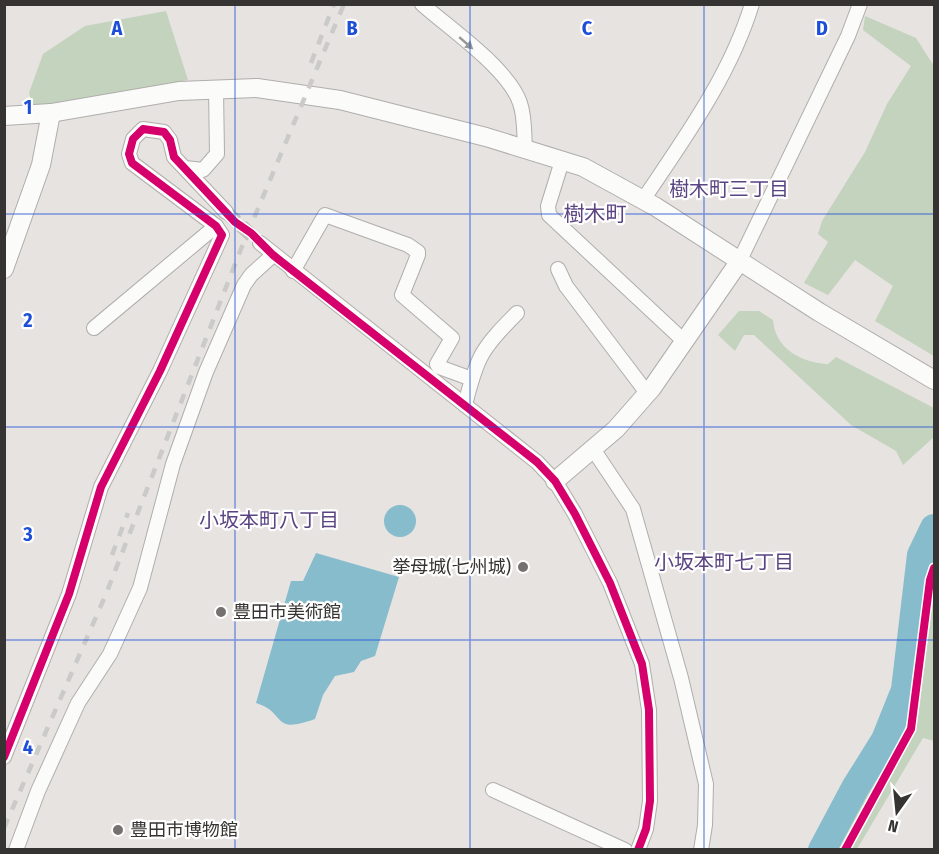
<svg xmlns="http://www.w3.org/2000/svg" width="939" height="854" font-family="'Fira Sans Condensed','Noto Sans JP',sans-serif">
<style>
.green{fill:#c4d3bd}
.water{fill:#86bccc}
.lines{fill:none;stroke-linecap:round;stroke-linejoin:round}
.river{stroke:#86bccc;stroke-width:28}
.minor-tunnel{stroke:#c3c0be;stroke-width:14;stroke-dasharray:14 7;stroke-linecap:butt}
.minor-casing{stroke:#b0aeac;stroke-width:16}
.tertiary-casing{stroke:#b0aeac;stroke-width:20}
.minor{stroke:#fbfbfa;stroke-width:14}
.tertiary{stroke:#fbfbfa;stroke-width:18}
.rail{stroke:#cacac9;stroke-width:4.5;stroke-dasharray:10 10;stroke-linecap:butt}
.cycleway-casing{stroke:#fff;stroke-width:11}
.cycleway{stroke:#d6006c;stroke-width:8}
.oneway{fill:#989896}
.grid{fill:none;stroke:#1d4ed8;stroke-width:1.5;stroke-opacity:0.55}
.poi-dot{fill:#74716f;stroke:#fff;stroke-width:2}
.labels{text-anchor:middle;dominant-baseline:central;stroke-width:4.5;stroke-linejoin:round;paint-order:stroke}
.poi-label{font-size:18px;fill:#363432;stroke:#fff;text-anchor:start}
.neighbourhood-label{font-size:20px;fill:#5a4482;stroke:#fff}
.quarter-label{font-size:21px;fill:#5a4482;stroke:#fff}
.grid-label{font-size:20px;text-anchor:middle;font-weight:bold;fill:#1d4ed8;stroke:#fff;stroke-width:4.5;stroke-linejoin:round;paint-order:stroke}
</style>
<rect width="100%" height="100%" fill="#e6e3e1"/>
<g class="green">
<path d="M166,11L188,80L33,107L29,93L43,54L85,26Z"/>
<path d="M865,16L916,38L934,66V356L875,321L893,286L855,260L828,295L804,283L828,242L818,234L822,221L865,152L887,104L911,66L863,30Z"/>
<path d="M739,311H759L773,320C775,349 802,363 828,364L836,357L934,408V437L903,465L896,451L851,425L754,335H744L735,351L718,335Z"/>
<path d="M934,545V741L923,738L857,849H834L848,817L895,735L911,694L926,559Z"/>
</g>
<g class="water">
<circle cx="400" cy="521" r="16"/>
<path d="M316,553L399,577L375,656L361,661L354,672L335,676L323,695L315,719C270,735 288,713 256,703L291,581H303Z"/>
</g>
<g class="lines">
<path class="river" d="M822,850L855,788L885,740L905,690L921,555L934,528"/>
<path class="minor-tunnel" d="M226,212L260,243"/>
<g class="minor-casing">
<g id="minor">
<path d="M422,4C450,29 509,69 520,103C525,117 524,134 525,149"/>
<path d="M562,161L548,206L549,215L685,342"/>
<path d="M185,168L203,170L217,154L216,89"/>
<path d="M643,200C684,139 730,76 752,4"/>
<path d="M260,243L537,462L555,481L575,514L610,583L642,664L649,710L650,801L646,829L638,850"/>
<path d="M739,262L848,36L860,4"/>
<path d="M558,269L566,286L647,393"/>
<path d="M293,271L325,215L408,245L418,252V255L402,295L452,338L437,364L439,367L472,379"/>
<path d="M94,328L216,226"/>
<path d="M465,405C477,356 482,348 517,313"/>
<path d="M593,449L633,509L681,678L706,784L705,825L701,850"/>
<path d="M4,757L69,594L101,487L160,371L222,235L216,226L132,163L129,154L133,139L143,129L164,132L170,140L174,157L226,212"/>
<path d="M493,790L625,850"/>
<path d="M16,850L38,791L78,703L110,654L140,588L173,464L206,372L244,285L251,275L273,255"/>
</g>
</g>
<g class="tertiary-casing">
<g id="tertiary">
<path d="M4,116L51,113L179,91L257,88L340,100L486,137L583,167L656,207L819,312L934,380"/>
<path d="M4,269L41,165L51,113"/>
<path d="M555,481L616,429L652,388L739,262"/>
</g>
</g>
<use href="#minor" class="minor"/>
<use href="#tertiary" class="tertiary"/>
<g class="rail">
<path d="M311,63L334,4"/>
<path d="M112,555L128,513"/>
<path d="M4,828L106,594L241,249L344,4"/>
</g>
<g class="cycleway-casing">
<g id="cycleway">
<path d="M4,757L69,594L101,487L160,371L222,235L216,226L132,163L129,154L133,139L143,129L164,132L170,140L174,157L235,222L251,233L273,255L537,462L555,481L575,514L610,583L642,664L649,710L650,801L646,829L638,850"/>
<path d="M845,850L911,729L930,580L934,568"/>
</g>
</g>
<use href="#cycleway" class="cycleway"/>
</g>
<defs><path id="oneway-solid" d="M-6-.8H1V-3.2L6.5 0L1 3.2V.8H-6Z" transform="scale(1.5)"/></defs>
<use class="oneway" href="#oneway-solid" transform="translate(466 43) rotate(41)"/>
<path class="grid" d="M235,4V850M470,4V850M704,4V850M4,214H934M4,427H934M4,640H934"/>
<g class="poi-dot">
<circle cx="523" cy="567" r="6"/>
<circle cx="221" cy="612" r="6"/>
<circle cx="118" cy="830" r="6"/>
</g>
<g class="labels">
<g class="poi-label">
<text x="511" y="567" text-anchor="end">挙母城(七州城)</text>
<text x="233" y="612">豊田市美術館</text>
<text x="130" y="830">豊田市博物館</text>
</g>
<g class="neighbourhood-label">
<text x="729" y="189">樹木町三丁目</text>
<text x="269" y="520">小坂本町八丁目</text>
<text x="724" y="562">小坂本町七丁目</text>
</g>
<g class="quarter-label">
<text x="595" y="214">樹木町</text>
</g>
</g>
<g class="grid-label">
<text x="117" y="35">A</text>
<text x="352" y="35">B</text>
<text x="587" y="35">C</text>
<text x="822" y="35">D</text>
<text x="28" y="114">1</text>
<text x="28" y="327">2</text>
<text x="28" y="541">3</text>
<text x="28" y="754">4</text>
</g>
<rect width="939" height="854" fill="none" stroke="#363432" stroke-width="12"/>
<g transform="translate(897 812) rotate(195)" stroke="#ffffff" stroke-width="4.5" paint-order="stroke">
<path d="M0-4.5L10 22L0 15L-10 22Z" fill="#363432"/>
<text y="-9" font-size="16" font-weight="bold" text-anchor="middle" fill="#363432">N</text>
</g>
</svg>
